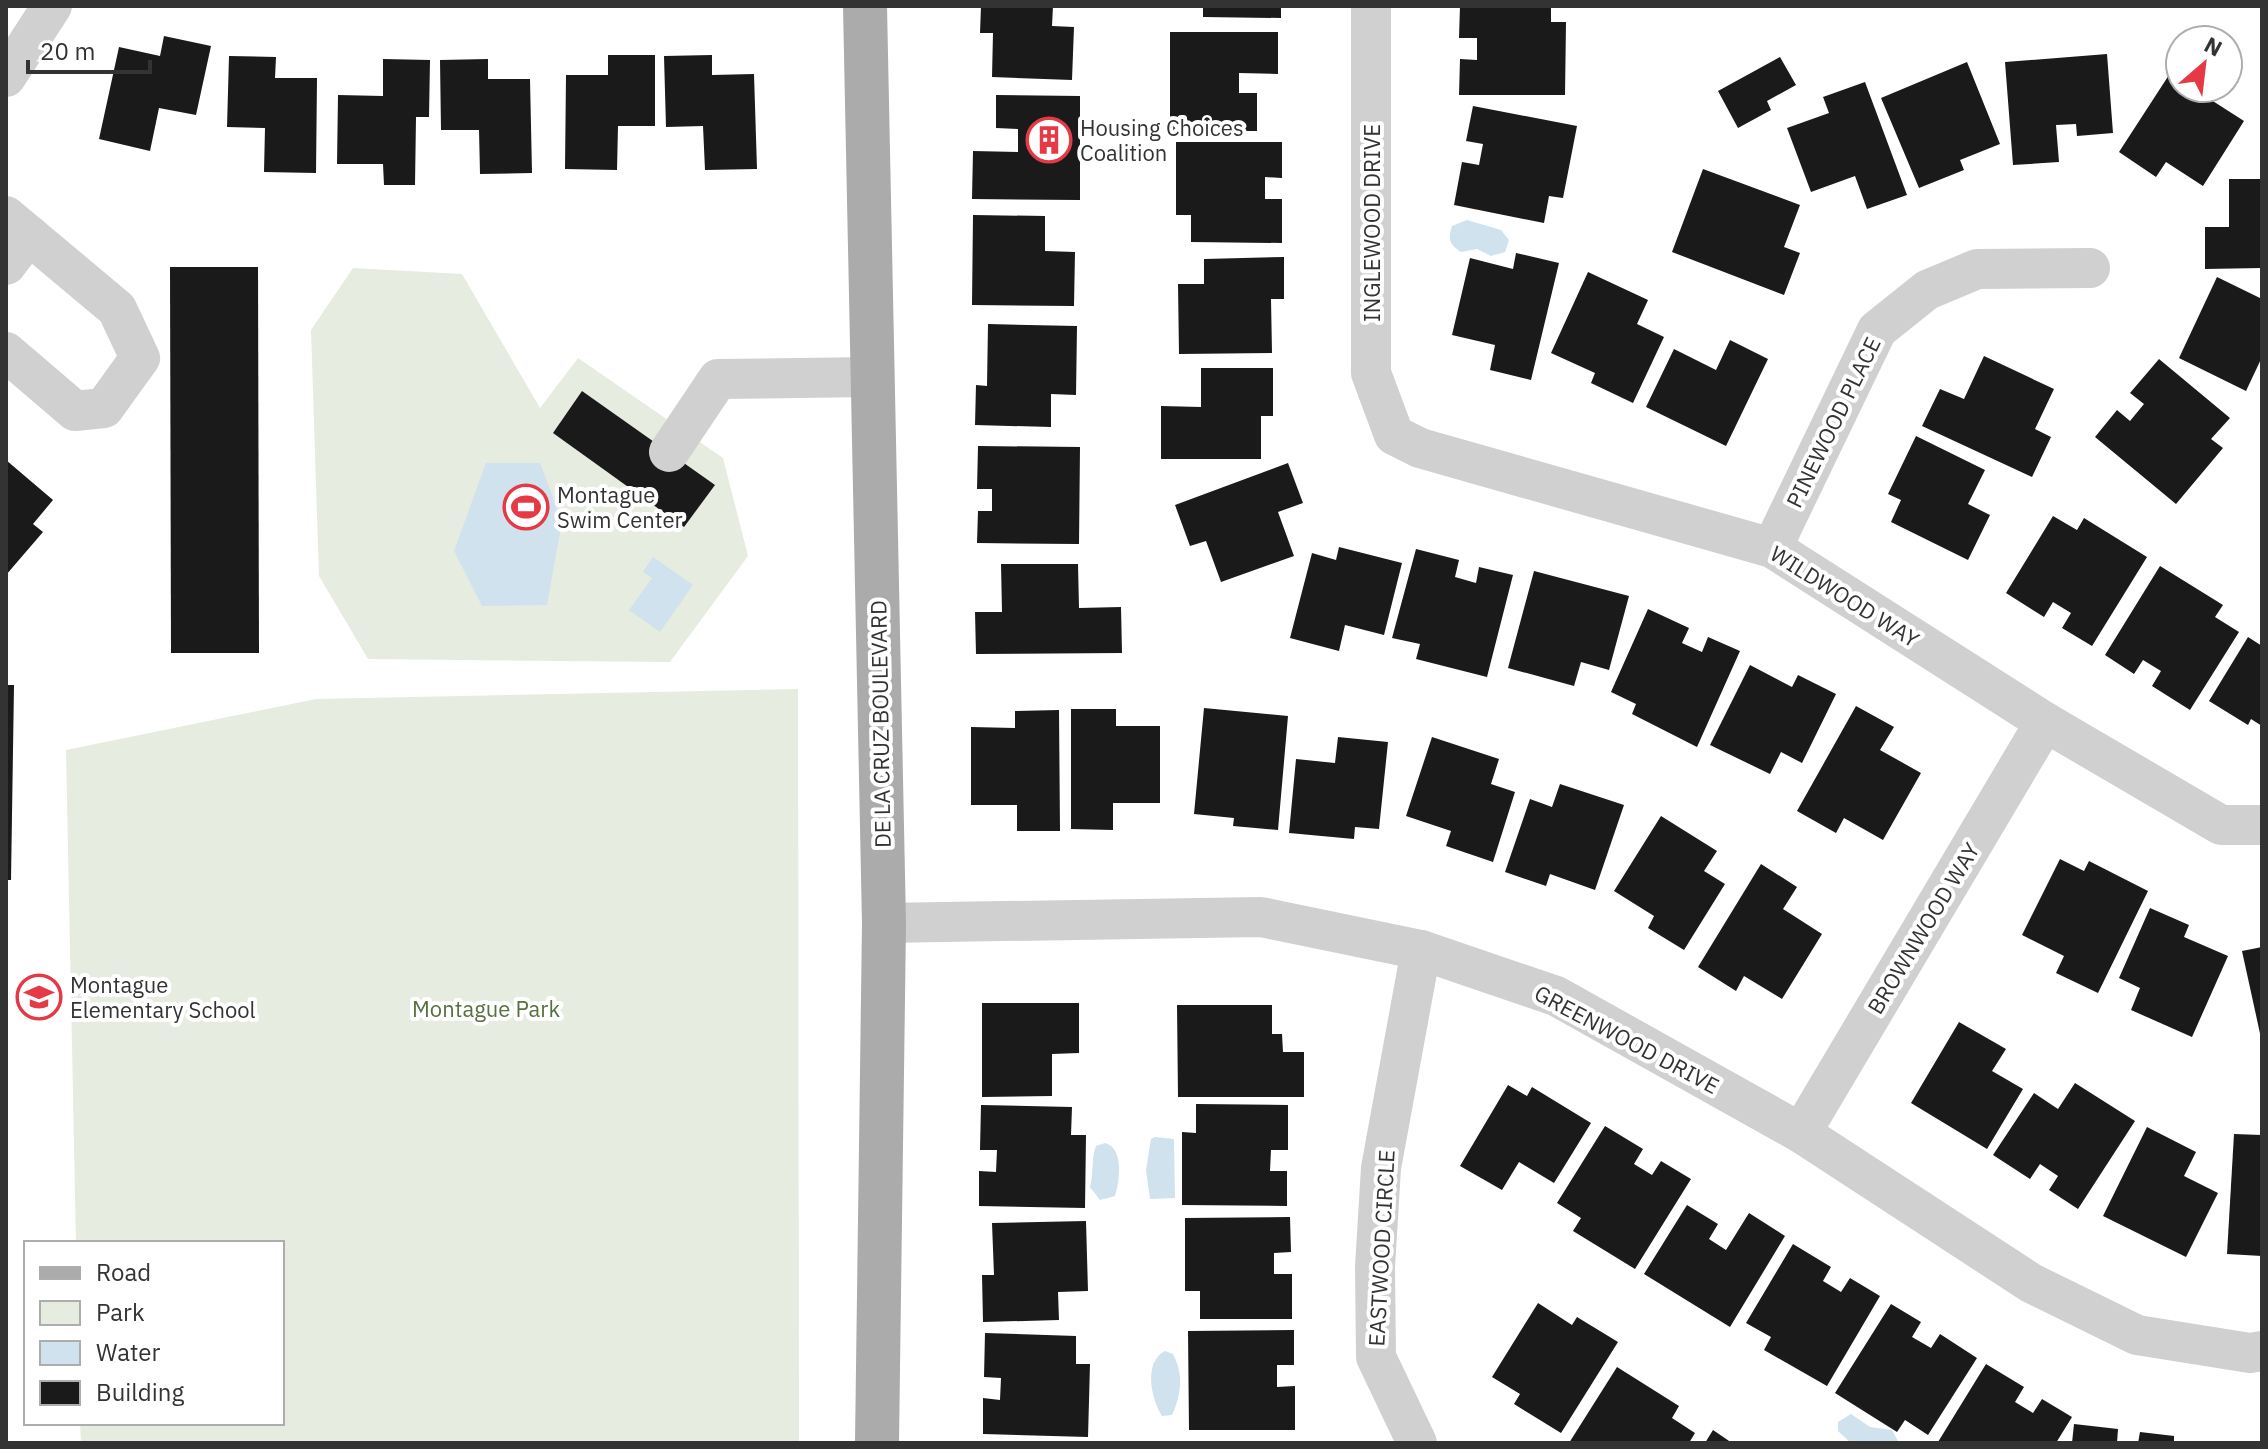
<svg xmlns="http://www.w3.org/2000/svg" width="2268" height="1449" font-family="'IBM Plex Sans',sans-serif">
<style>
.green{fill:#e6ecdf}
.water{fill:#cfe2ee}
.building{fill:#1a1a1a}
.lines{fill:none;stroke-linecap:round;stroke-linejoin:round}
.minor{stroke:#d0d0d0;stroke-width:40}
.major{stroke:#ababab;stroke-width:44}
.labels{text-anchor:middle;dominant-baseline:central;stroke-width:8;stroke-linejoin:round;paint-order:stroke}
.poi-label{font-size:22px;fill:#333;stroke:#fff;text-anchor:start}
.street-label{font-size:22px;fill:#333;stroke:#fff}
.park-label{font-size:22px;fill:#56703f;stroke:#fff}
</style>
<rect width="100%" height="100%" fill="#fff"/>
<g class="green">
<path d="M353,268L462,274L540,408L578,358L723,458L748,556L670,662L368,659L319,576L311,330Z"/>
<path d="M798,689L799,1443H81L80,1423H282V1243H76L66,750L316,699Z"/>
</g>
<g class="water">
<path d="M1467,220L1501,230L1509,240L1505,252L1491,256L1477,249L1461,252C1449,244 1448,239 1452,226Z"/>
<path d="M486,463H540L562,521L547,605L482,606L454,551Z"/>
<path d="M653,557L693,585L660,632L629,610L652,578L643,572Z"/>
<path d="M1155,1137L1174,1139L1175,1198L1150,1199L1146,1170L1151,1139Z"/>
<path d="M1105,1143C1124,1148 1120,1180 1115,1196L1100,1200L1090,1187C1094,1173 1091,1158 1096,1146Z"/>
<path d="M1165,1351L1173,1354C1184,1375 1181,1395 1172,1415L1162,1416C1151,1399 1143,1362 1165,1351Z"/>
<path d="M1851,1414L1870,1427L1892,1430L1899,1443H1851L1838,1431V1422Z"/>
</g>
<g class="building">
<path d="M981,6H1053L1052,26L1074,27L1072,80L992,77L993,33H980Z"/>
<path d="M1203,6H1281V18L1203,17Z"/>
<path d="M1460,6H1551V22H1566L1565,95H1459L1460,59L1477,60V38H1459Z"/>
<path d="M1170,32H1278V74L1239,73V93H1257V131H1170Z"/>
<path d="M164,36L211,46L196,115L159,108L150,151L99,139L119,47L160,56Z"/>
<path d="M2107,54L2113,133L2077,136L2076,124L2056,125L2059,162L2013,165L2005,62Z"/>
<path d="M608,55H655V126H618L617,170L565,169L566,75H608Z"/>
<path d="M712,55V75L754,74L757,169L705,170L703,126L666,127L664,56Z"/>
<path d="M229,56L276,57L275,78H317L316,173L264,172L265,128L227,127Z"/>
<path d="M1780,57L1796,85L1767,101L1771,110L1738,128L1718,91Z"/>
<path d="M2180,58V88H2211L2205,96L2244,121L2203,186L2166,162L2156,177L2119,152Z"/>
<path d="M383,59L430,60L429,117H416L415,185H384L383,164H337L338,95L383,96Z"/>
<path d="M488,59V79H530L532,173L480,174L479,130H441L440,60Z"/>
<path d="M1967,62L2000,144L1960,160L1964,170L1919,188L1881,98Z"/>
<path d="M1865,82L1907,195L1867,209L1855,176L1811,192L1787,128L1829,113L1823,97Z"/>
<path d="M996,95L1080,96V200L972,199L973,151L1018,152V129L996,128Z"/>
<path d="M1473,106L1577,126L1563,198L1549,196L1544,223L1454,205L1462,162L1479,165L1483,144L1466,141Z"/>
<path d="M1176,142H1282V178L1265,177V199H1282V243L1191,242V215H1176Z"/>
<path d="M1703,169L1800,205L1784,247L1800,253L1784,295L1672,252Z"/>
<path d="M2229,179H2262V268L2205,269V227H2229Z"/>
<path d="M973,215L1045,216V251L1075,252L1074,306L972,305Z"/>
<path d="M1516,253L1559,263L1531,380L1490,370L1495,345L1452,335L1470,258L1513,269Z"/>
<path d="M1284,257V299H1271L1272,353L1179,354L1178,284H1204V259Z"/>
<path d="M170,267H258L259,653H171Z"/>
<path d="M1588,272L1648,300L1637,324L1664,337L1633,403L1591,383L1595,373L1551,353Z"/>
<path d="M2217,277L2262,299V357L2246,391L2179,358Z"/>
<path d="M988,324L1077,326L1076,395L1051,394V427L975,425L976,385L987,386Z"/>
<path d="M1730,340L1768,359L1726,446L1646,407L1674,349L1716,370Z"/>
<path d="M1984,356L2054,389L2035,429L2051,437L2032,477L1922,426L1940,389L1964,399Z"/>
<path d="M2159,359L2230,418L2211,439L2223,448L2176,504L2095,437L2117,410L2130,421L2144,404L2130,393Z"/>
<path d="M1201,368H1273V416H1261V459H1161V406L1201,407Z"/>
<path d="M582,391L715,485L684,527L553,433Z"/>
<path d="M1916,436L1985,470L1968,504L1990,515L1968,560L1891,522L1901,500L1888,494Z"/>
<path d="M978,446L1080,447L1079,544L977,543L978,511H992V489H977Z"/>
<path d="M6,460L53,500L33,524L43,532L6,575Z"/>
<path d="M1288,463L1303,503L1278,512L1294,556L1221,582L1206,541L1190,546L1175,505Z"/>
<path d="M2053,516L2077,530L2084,518L2147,557L2092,646L2062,628L2071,613L2053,602L2044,617L2006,593Z"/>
<path d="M1339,547L1402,563L1384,635L1345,625L1339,651L1290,638L1312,553L1336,560Z"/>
<path d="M1416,549L1459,560L1455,577L1476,583L1479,567L1513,575L1487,677L1416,659L1420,644L1392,638Z"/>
<path d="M1001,564H1078L1079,608L1121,607L1122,653L976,654L975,612H1002Z"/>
<path d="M2160,566L2223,605L2215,617L2239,632L2190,710L2152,686L2161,671L2143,660L2134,674L2105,655Z"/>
<path d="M1534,571L1629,596L1609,670L1581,662L1574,686L1508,668Z"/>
<path d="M1648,609L1689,628L1682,643L1702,652L1708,637L1740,651L1697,747L1632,714L1636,704L1611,692Z"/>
<path d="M2248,637L2262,646V726L2251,719L2248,725L2209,701Z"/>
<path d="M1750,665L1792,687L1798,675L1836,694L1802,763L1781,752L1770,774L1710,745Z"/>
<path d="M6,685H14L11,880H6Z"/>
<path d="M1856,706L1894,727L1880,750L1921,773L1883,840L1844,818L1836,833L1797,811Z"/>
<path d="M1204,708L1288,716L1278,830L1233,826L1234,818L1194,814Z"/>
<path d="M1071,709H1116V726H1160V803H1113V830L1071,829Z"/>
<path d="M1059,710L1060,831H1017V805H971V727L1015,728V711Z"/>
<path d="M1338,737L1388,742L1379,829L1355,827L1354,839L1289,833L1296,759L1335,763Z"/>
<path d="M1432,737L1499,759L1491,784L1515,792L1493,862L1446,846L1451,831L1406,816Z"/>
<path d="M1560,784L1624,805L1595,890L1550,874L1546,886L1505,872L1530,799L1552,807Z"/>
<path d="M1661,816L1717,851L1704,871L1725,884L1684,950L1648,928L1654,916L1614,891Z"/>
<path d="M2060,859L2084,871L2089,861L2148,891L2098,993L2056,973L2064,956L2022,935Z"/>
<path d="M1761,864L1797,887L1783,909L1822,934L1782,999L1744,976L1736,991L1698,967Z"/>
<path d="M2150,908L2189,925L2184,937L2228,956L2192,1037L2131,1010L2140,988L2119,978Z"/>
<path d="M2262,947V1038H2261L2242,951Z"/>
<path d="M982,1003H1079V1053L1052,1054V1096L982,1097Z"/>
<path d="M1177,1005H1272V1034H1282L1283,1052H1304V1097H1178Z"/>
<path d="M1959,1022L2006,1049L1992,1071L2023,1089L1987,1149L1911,1103Z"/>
<path d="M2075,1083L2135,1121L2078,1209L2049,1190L2058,1176L2040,1164L2030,1179L1993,1155L2034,1093L2058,1109Z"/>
<path d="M1508,1085L1527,1096L1532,1087L1591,1123L1554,1183L1519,1162L1502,1190L1460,1166Z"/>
<path d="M1196,1104L1288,1105V1150H1271L1270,1171H1287V1206L1182,1205V1132L1196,1133Z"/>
<path d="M981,1105L1072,1107L1071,1135H1086L1085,1208L979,1206V1171L996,1172L997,1150H980Z"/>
<path d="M1605,1126L1643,1149L1634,1164L1652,1175L1661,1161L1691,1179L1635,1269L1573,1231L1581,1218L1557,1203Z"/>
<path d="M2147,1127L2196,1152L2184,1176L2218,1193L2186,1257L2103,1216Z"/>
<path d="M2234,1134L2262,1135V1256L2227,1254Z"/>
<path d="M1687,1205L1718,1224L1709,1239L1726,1250L1749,1213L1785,1236L1730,1327L1644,1274Z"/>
<path d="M1290,1217L1291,1252L1274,1253V1274H1292V1319H1200V1291H1185V1218Z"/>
<path d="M1086,1221L1088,1291L1058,1292L1059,1320L983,1322L982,1275H994L992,1223Z"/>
<path d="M1793,1244L1831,1267L1823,1281L1841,1292L1850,1278L1880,1296L1827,1386L1764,1350L1771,1337L1746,1323Z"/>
<path d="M1538,1303L1572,1325L1577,1317L1618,1342L1561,1433L1514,1404L1520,1394L1492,1377Z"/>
<path d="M1891,1304L1921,1322L1912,1337L1931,1348L1940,1334L1977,1358L1928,1435L1905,1420L1897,1432L1835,1393Z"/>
<path d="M1294,1330V1365H1277V1387L1295,1386V1430H1189L1188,1331Z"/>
<path d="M985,1333L1076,1336V1364H1090L1088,1437L983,1434V1398L1000,1400L1001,1378L984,1377Z"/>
<path d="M1986,1364L2024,1387L2015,1402L2033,1413L2042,1399L2072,1417L2056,1443L1938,1442Z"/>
<path d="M1617,1367L1679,1406L1672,1418L1695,1433L1689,1443H1569Z"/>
<path d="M2074,1424L2118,1429L2117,1443H2072Z"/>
<path d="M1713,1430L1732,1443H1705Z"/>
<path d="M2140,1432L2174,1436V1443H2138Z"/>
</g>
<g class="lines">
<g class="minor">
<path d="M1371,6V373L1394,435L1420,448L1772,548L2045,722L2221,825H2262"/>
<path d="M6,77L52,6"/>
<path d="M6,216L117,309L140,358L104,408L75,411L6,352"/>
<path d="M6,265L29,235"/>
<path d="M669,452L718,379L873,377"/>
<path d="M1772,548L1877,330L1927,290L1977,269L2090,268"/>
<path d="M884,923L1261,917L1421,950L1556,996L1801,1133L2031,1283L2137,1335L2250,1353L2262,1351"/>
<path d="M1801,1133L2045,722"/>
<path d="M1417,1443L1376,1357L1375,1267L1381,1168L1421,950"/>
</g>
<path class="major" d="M865,6L884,923L877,1443"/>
</g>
<defs>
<g id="building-ring" transform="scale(2.3)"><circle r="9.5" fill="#fff" stroke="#e63946" stroke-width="1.5"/><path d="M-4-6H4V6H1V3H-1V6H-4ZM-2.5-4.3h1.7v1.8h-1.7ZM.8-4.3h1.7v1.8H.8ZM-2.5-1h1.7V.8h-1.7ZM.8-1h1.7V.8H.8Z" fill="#e63946"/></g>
<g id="stadium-ring" transform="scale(2.3)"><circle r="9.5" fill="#fff" stroke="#e63946" stroke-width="1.5"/><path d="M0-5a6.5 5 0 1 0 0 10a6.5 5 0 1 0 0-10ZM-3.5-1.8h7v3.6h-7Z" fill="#e63946"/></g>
<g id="school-ring" transform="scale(2.3)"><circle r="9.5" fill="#fff" stroke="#e63946" stroke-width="1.5"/><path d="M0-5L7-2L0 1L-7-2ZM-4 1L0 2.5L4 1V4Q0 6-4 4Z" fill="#e63946"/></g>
</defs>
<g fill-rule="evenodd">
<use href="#building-ring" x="1049" y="140"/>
<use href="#stadium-ring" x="526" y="507"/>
<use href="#school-ring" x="39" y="997"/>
</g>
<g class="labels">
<g class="poi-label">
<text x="1080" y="127">Housing Choices<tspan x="1080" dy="25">Coalition</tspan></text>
<text x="557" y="494">Montague<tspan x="557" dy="25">Swim Center</tspan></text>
<text x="70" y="984">Montague<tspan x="70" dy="25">Elementary School</tspan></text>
</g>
<g class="street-label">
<text transform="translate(1371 223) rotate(-90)">INGLEWOOD DRIVE</text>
<text transform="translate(1833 422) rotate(-64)">PINEWOOD PLACE</text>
<text transform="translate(1845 596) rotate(32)">WILDWOOD WAY</text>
<text transform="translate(880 724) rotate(-91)">DE LA CRUZ BOULEVARD</text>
<text transform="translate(1923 928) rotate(-59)">BROWNWOOD WAY</text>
<text transform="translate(1627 1039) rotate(28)">GREENWOOD DRIVE</text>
<text transform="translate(1381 1248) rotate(-87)">EASTWOOD CIRCLE</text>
</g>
<g class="park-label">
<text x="486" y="1008">Montague Park</text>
</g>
</g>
<rect width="2268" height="1449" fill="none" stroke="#333333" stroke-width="16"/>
<rect x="24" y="1241" width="260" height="184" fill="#ffffff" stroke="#adadad" stroke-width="2"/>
<rect x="40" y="1267" width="40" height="12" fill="#ababab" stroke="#adadad" stroke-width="2"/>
<text x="96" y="1281" font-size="24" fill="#333333">Road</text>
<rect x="40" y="1301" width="40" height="24" fill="#e6ecdf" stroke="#adadad" stroke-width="2"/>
<text x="96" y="1321" font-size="24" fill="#333333">Park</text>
<rect x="40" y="1341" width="40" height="24" fill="#cfe2ee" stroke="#adadad" stroke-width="2"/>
<text x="96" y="1361" font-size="24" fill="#333333">Water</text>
<rect x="40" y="1381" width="40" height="24" fill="#1a1a1a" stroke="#adadad" stroke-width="2"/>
<text x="96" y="1401" font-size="24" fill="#333333">Building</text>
<g transform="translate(2204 64) rotate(28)"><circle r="38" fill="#ffffff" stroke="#adadad" stroke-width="2"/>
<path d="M0-6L14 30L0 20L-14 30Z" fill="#e63946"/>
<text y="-12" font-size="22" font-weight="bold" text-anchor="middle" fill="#333333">N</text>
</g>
<path d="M28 60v12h122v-12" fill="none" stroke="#333333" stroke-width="4"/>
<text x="40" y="60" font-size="24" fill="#333333" stroke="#ffffff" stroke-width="6" paint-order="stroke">20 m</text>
</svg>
